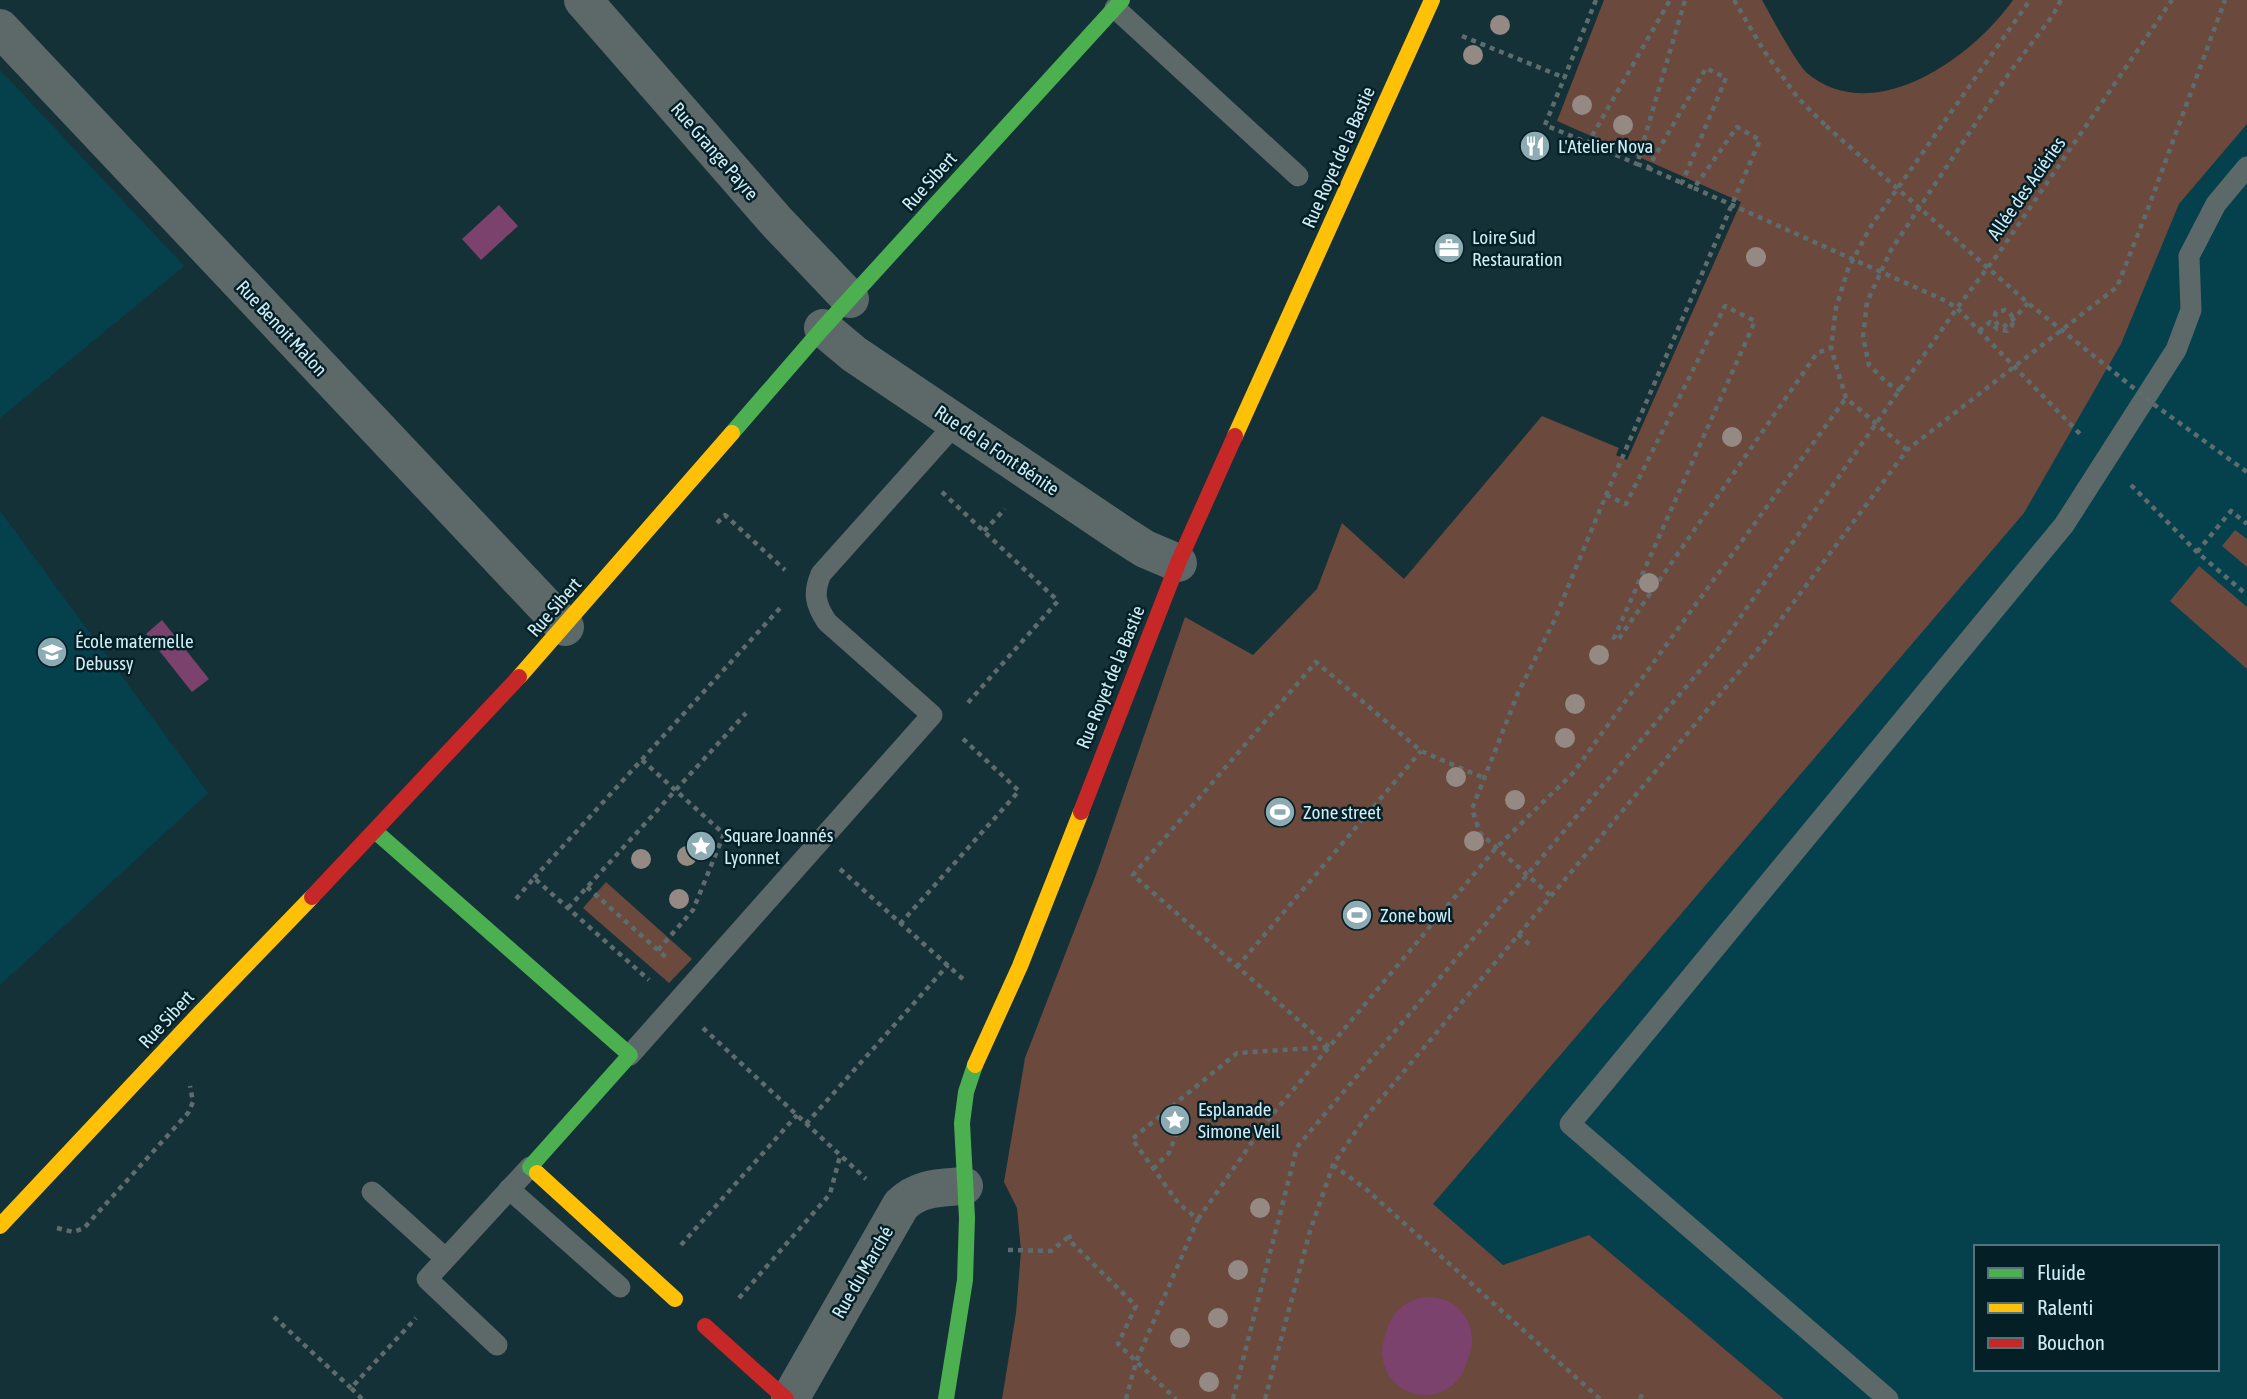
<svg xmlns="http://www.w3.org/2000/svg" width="2247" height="1399" font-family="'Asap Condensed',sans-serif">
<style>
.built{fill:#04414d;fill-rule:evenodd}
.green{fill:#6b493d}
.water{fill:#7b426e}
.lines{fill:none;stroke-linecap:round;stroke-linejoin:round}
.river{stroke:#7b426e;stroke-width:86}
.path{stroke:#5f6c6d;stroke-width:4.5;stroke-dasharray:5 5;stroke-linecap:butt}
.lane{stroke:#5c6968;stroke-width:21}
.street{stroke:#5c6968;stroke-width:38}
.fast{stroke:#4caf50;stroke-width:16}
.slow{stroke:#ffc107;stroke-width:16}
.jam{stroke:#c62828;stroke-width:16}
.path-bridge{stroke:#5f6c6d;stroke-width:4.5;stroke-dasharray:5 5;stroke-linecap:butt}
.tree{fill:#958983}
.labels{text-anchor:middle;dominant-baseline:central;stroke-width:5;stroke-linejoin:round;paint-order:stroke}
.poi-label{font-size:19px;fill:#ceedf6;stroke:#051f26;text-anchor:start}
.street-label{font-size:19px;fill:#ceedf6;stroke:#051f26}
</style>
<rect width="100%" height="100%" fill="#143137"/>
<g class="built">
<path d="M0,70L184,266L0,418Z"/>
<path d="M2247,124V1399H1784L1589,1235L1503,1265L1433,1204L2024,512L2121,344L2179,204ZM1976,1247H2217V1369H1976Z"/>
<path d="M0,511L208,793L0,985Z"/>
</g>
<g class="green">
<path d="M1604,0H1762C1771,16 1796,63 1807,73C1874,129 1973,57 2013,0H2247V124L2179,204L2121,344L2024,513L1433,1204L1503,1265L1589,1235L1784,1399H1002L1016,1313L1021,1251L1017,1208L1004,1182L1025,1058L1097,872L1185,617L1253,655L1317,589L1342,523L1404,579L1542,416L1619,448L1616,455L1627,460L1741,202L1557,121Z"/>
<path d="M2235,530L2247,539V567L2222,546Z"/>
<path d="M2199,566L2247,607V669L2170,601Z"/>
<path d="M606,882L692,959L669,983L583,908Z"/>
</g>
<g class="water">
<path d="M499,205L518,226L481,260L462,239Z"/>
<path d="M162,620L209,679L192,692L146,634Z"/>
</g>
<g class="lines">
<path class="river" d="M1425,1352L1429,1340"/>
<g class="path">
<path d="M1596,0L1545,125L1588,143L1670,0"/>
<path d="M1734,0L1764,51L1798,98L1826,126"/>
<path d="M1462,36L1565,78"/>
<path d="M1588,143L1637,164"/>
<path d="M1648,168L1682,183"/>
<path d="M1694,188L1946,301L1957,308L2080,434"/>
<path d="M1979,331L1990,322L1997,329L2007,331C2016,324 2015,315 2005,310L1996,312L1994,319L1998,325L2003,327C2013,322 2020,311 2028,303"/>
<path d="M1901,391L1887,383L1869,365L1863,337L1867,302L1891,250L2010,72L2053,15L2061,0"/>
<path d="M1907,450L1846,398L1831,348L1836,308L1848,269L1871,226L2030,0"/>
<path d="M2131,485L2197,552L2247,595"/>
<path d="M942,492L1058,601L965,706"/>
<path d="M1606,495L1626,504L1725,306L1755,321L1614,638L1618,640L1817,353L1831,348"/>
<path d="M717,523L725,515L785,570"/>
<path d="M984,531L1005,509"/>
<path d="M2197,552L2231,511L2247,524"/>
<path d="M642,760L724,834L768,841L772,844"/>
<path d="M840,869L964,980"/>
<path d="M534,878L781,607"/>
<path d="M587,887L669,960"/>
<path d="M1550,895L1480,833L1472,809L1518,693L1554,621L1606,495L1760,140L1737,127L1694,188L1682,183L1726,78L1706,68L1648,168L1637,164L1685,0"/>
<path d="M516,899L534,878L649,980"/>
<path d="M568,908L746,713"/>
<path d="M900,924L1019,791L960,736"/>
<path d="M1518,934L1531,946"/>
<path d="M658,950L693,910L724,834"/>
<path d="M1237,967L1421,751"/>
<path d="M703,1028L866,1179"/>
<path d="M1329,1047L1133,875L1316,662L1421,751L1484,778"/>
<path d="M806,1124L948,965"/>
<path d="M1333,1165L1366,1189L1600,1399"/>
<path d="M1153,1169L1169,1153L1177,1132L1162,1114"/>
<path d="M1198,1219L1267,1121L1496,848L1573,773L1846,398"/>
<path d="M57,1228L73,1232L84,1228L188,1113L193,1102L190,1086"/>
<path d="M1067,1238L1074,1235"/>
<path d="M681,1245L797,1115"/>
<path d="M1008,1250L1051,1251L1067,1238L1136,1306L1118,1344L1176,1399"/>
<path d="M739,1298L830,1194L840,1156"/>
<path d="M274,1317L351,1388"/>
<path d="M362,1399L351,1388L416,1318"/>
<path d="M1126,1399L1136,1362L1198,1219L1179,1204L1132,1139L1237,1053L1329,1047"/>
<path d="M1233,1399L1297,1147L1718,649L1957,308L2001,250L2172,0"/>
<path d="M1265,1399L1310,1231L1333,1165L1364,1119L1764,642L1907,450L2117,287L2149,206L2225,0"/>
<path d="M1640,1399L1643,1392"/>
</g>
<g class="lane">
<path d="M1115,8L1298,176"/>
<path d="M630,1055L932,715L827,622C815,604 813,593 821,574L957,422"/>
<path d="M509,1189L620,1287"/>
<path d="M372,1192L445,1258"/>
<path d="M497,1345L427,1279L530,1167"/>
<path d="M1888,1399L1570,1124L2064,525L2176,350L2191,310L2189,256L2216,204L2247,167"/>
</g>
<g class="street">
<path d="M583,0L775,220L850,299"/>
<path d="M0,28L565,627"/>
<path d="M823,328L854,354L1123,535L1145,549L1178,563"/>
<path d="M790,1399L901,1205C919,1187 940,1188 964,1186"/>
</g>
<g class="fast">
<path d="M732,433L823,328L1122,0"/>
<path d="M376,832L630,1055L530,1167L537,1173"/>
<path d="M946,1399L965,1280L967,1218L962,1123L966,1092L975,1065"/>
</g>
<g class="slow">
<path d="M1235,436L1432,0"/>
<path d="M519,677L732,433"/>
<path d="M975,1065L1020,966L1081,812"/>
<path d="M537,1173L675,1299"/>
<path d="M0,1226L200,1013L312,897"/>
</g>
<g class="jam">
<path d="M1081,812L1178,563L1235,436"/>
<path d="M312,897L519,677"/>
<path d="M705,1326L786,1399"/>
</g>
<path class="path-bridge" d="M1826,126L2028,303L2156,406L2247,472"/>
</g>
<g class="tree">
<circle cx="1500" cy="25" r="10"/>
<circle cx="1473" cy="55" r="10"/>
<circle cx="1582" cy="105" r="10"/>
<circle cx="1623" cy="125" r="10"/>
<circle cx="1756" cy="257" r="10"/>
<circle cx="1732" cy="437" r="10"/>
<circle cx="1649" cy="583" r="10"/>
<circle cx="1599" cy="655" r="10"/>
<circle cx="1575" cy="704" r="10"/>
<circle cx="1565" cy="738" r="10"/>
<circle cx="1456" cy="777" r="10"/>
<circle cx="1515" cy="800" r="10"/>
<circle cx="1474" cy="841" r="10"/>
<circle cx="687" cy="856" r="10"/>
<circle cx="641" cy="859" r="10"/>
<circle cx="679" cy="899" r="10"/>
<circle cx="1260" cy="1208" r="10"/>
<circle cx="1238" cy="1270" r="10"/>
<circle cx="1218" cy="1318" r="10"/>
<circle cx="1180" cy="1338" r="10"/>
<circle cx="1209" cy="1382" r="10"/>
</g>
<defs>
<g id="restaurant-disc" transform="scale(1.575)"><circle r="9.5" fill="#8dabb3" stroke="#051f26"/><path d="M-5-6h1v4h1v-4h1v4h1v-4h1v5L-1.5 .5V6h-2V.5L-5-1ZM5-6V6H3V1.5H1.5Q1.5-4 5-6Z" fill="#fff"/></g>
<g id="office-disc" transform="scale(1.575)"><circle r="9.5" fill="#8dabb3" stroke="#051f26"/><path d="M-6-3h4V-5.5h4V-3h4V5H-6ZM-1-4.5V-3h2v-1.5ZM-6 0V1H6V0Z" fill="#fff"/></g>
<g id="school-disc" transform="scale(1.575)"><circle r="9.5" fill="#8dabb3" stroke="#051f26"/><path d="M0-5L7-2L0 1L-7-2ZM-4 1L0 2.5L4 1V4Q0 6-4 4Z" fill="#fff"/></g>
<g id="stadium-disc" transform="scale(1.575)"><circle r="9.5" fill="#8dabb3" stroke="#051f26"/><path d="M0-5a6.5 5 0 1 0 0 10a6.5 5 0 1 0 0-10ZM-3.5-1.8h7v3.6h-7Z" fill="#fff"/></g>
<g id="sight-disc" transform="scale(1.575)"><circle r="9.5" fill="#8dabb3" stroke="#051f26"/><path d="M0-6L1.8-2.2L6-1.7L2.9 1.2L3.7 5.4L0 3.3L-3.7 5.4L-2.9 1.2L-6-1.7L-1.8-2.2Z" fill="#fff"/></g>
</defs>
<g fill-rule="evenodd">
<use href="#restaurant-disc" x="1535" y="146"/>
<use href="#office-disc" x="1449" y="248"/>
<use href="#school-disc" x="52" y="652"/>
<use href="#stadium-disc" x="1280" y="812"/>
<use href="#sight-disc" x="701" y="846"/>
<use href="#stadium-disc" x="1357" y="915"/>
<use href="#sight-disc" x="1175" y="1120"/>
</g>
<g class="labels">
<g class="poi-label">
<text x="1558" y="146">L'Atelier Nova</text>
<text x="1472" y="237">Loire Sud<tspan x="1472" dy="22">Restauration</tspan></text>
<text x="75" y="641">École maternelle<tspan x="75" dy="22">Debussy</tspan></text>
<text x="1303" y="812">Zone street</text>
<text x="724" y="835">Square Joannés<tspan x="724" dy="22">Lyonnet</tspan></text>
<text x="1380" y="915">Zone bowl</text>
<text x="1198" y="1109">Esplanade<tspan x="1198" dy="22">Simone Veil</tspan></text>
</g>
<g class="street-label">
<text transform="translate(715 151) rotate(49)">Rue Grange Payre</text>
<text transform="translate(1338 157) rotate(-66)">Rue Royet de la Bastie</text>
<text transform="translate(929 181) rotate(-48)">Rue Sibert</text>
<text transform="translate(2026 188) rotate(-55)">Allée des Aciéries</text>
<text transform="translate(282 328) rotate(47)">Rue Benoit Malon</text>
<text transform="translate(997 450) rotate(34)">Rue de la Font Bénite</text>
<text transform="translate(554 607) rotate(-49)">Rue Sibert</text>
<text transform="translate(1110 677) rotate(-68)">Rue Royet de la Bastie</text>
<text transform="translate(166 1019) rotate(-47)">Rue Sibert</text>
<text transform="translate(862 1272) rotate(-60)">Rue du Marché</text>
</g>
</g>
<rect x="1974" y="1245" width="245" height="126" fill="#051f26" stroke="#557179" stroke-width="2"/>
<rect x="1988" y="1268" width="35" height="10" fill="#4caf50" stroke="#557179" stroke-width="2"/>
<text x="2037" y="1280" font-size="21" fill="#ceedf6">Fluide</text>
<rect x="1988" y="1303" width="35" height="10" fill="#ffc107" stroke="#557179" stroke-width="2"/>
<text x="2037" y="1315" font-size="21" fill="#ceedf6">Ralenti</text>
<rect x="1988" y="1338" width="35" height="10" fill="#c62828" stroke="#557179" stroke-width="2"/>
<text x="2037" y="1350" font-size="21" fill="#ceedf6">Bouchon</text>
</svg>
